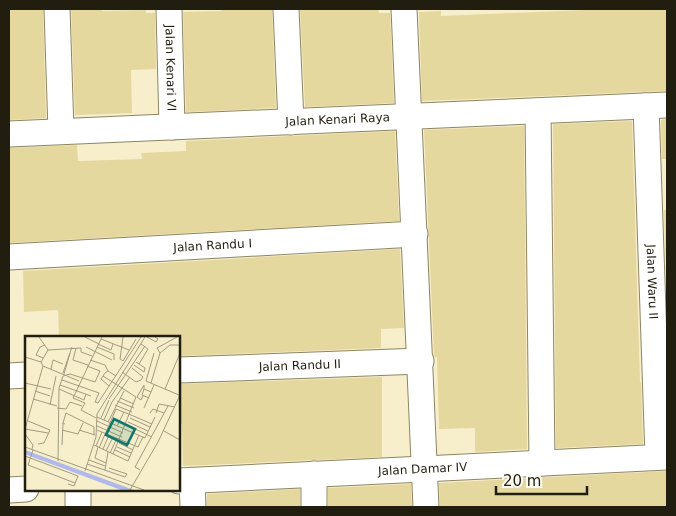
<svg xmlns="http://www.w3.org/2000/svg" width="676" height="516" font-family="'DejaVu Sans',sans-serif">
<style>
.building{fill:#e4d89f}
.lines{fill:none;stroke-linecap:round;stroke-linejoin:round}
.street-casing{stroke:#8c8564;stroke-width:27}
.street{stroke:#fff;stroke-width:25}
.labels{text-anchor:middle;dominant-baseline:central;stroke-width:4;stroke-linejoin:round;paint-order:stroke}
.street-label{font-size:12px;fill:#211e10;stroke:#fdfcf5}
.inset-road{fill:none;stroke:#a19b80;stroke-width:1}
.view{fill:#0f766e;fill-opacity:0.15;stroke:#0f766e;stroke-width:2.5}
.inset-edge{fill:none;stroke:#211e10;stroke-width:2.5}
</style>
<rect width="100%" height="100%" fill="#f7efcb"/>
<g class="building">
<path d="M9,9H43L46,118L9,120Z"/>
<path d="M71,9H102V11L146,10V13H155L156,69L131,70L132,113L76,115L75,117Z"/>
<path d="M221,9H272L276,108L186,112L183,12L221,11Z"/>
<path d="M300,9H332V10L378,9L379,13H390L394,103L305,107Z"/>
<path d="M608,9H667V91L422,101L419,12L441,11V16Z"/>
<path d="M667,119V159H662L661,120Z"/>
<path d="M632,121L640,382H641L643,444L556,448L553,124Z"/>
<path d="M524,126L527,449L475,452V428L439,429L437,357H434V355L424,130Z"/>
<path d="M395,131L399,221L9,243V148L77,145L78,161L142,159L141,153L186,151V141Z"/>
<path d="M664,210H667V307Z"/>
<path d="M400,249L404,328L381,329V348L179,356V337H59L58,310L24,312L23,271Z"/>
<path d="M382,377V457L183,466L182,424H179V384Z"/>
<path d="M667,471V507H440L439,483Z"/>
<path d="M411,484L412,507H328V488Z"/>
<path d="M300,489V507H207V494Z"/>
</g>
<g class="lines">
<g class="street-casing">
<g id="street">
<path d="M57,9L61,131"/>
<path id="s1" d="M169,9L172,127"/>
<path d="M286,9L291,122"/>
<path d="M404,9L426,507"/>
<path id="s2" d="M646,106L658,457"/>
<path d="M538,111L542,463"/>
<path id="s3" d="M9,134L667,105"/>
<path id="s4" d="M9,257L415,234"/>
<path id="s5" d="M179,370L421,361"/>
<path d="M9,376L26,375"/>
<path id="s6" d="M179,481L667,457"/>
<path d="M192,481L193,507"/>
<path d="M9,490L26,489"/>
<path d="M78,490V507"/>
<path d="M314,507V474"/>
</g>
</g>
<use href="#street" class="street"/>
</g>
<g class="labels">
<g class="street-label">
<text stroke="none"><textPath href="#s1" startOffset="59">Jalan Kenari VI</textPath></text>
<text stroke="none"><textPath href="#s3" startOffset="329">Jalan Kenari Raya</textPath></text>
<text stroke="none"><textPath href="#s4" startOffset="204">Jalan Randu I</textPath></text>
<text stroke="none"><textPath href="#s2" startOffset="176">Jalan Waru II</textPath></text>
<text stroke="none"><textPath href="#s5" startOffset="121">Jalan Randu II</textPath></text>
<text stroke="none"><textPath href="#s6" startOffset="244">Jalan Damar IV</textPath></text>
</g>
</g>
<g transform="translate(25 336)">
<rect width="155" height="155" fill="#f7efcb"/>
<path d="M0,114L109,154H96L10,122L0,118Z" fill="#b0b8ec"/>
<path class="inset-road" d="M14,1L23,14L16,26M60,1L74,8M98,1L95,23L98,25L111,3M122,1L131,6L133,3L130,1M76,3L104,14M73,8L86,14L88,8M61,11L87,24M72,11L89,18V24M51,12L48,24L63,29M23,14L56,12V16L67,20M129,17L121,45L154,59M135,17L132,12L152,1M0,21L16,26L18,30M18,22L11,19L15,11L20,9M65,24L80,29L83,35M114,28L123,13L116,8M109,29L119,36L120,32L111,26M26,33L28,24L38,28M97,36L111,46L116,44L118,41L107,32M38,37L47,11M39,38L45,17M78,40L111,61L88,118M37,44L74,57M0,47L26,53M126,47L135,17L145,9H155M35,49L66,60M84,50L76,43L80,37L83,35L91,40M34,53L59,64L61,58M140,53L155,17M10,55L25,60M74,57L70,66L73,67L116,1M118,60L116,64L112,61L119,49V53M95,62L109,68M124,62L117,59L119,53L126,56M8,63L32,70M84,63L120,10M92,65L109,72M25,69L31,40M90,69L107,76M32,72L41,73L45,66L57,70M119,72L129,49M91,73L106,79M125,77L128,73L139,77M131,77L134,68L150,71M106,79L127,88M72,81L120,102L130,81M71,82L56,74L60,67L48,62L77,1M76,82L84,64M105,82L125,91M79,84L87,66L105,41M3,85L25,94L19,107L13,108M72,85L98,97M83,86L99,55M103,86L123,95M38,87L41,77L69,91V99M102,89L127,101M72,90L97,101M92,90L99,76M0,93L18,30L54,45M0,93L23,97M37,94L53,98L58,87M54,94L70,99M72,94L113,111L118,101M139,95L155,104M0,98L8,109L7,113M94,107L108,114M37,109L38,87L40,88M69,109L103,125L114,99M71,110L77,96M0,111L119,154M73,111L70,122L81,127M92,111L106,117M74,112L91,73M78,113L84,99M8,114L3,129L50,147M90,114L105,121M81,115L88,101M85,117L92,102M0,120L53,140L49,150L43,148M64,124L80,130M33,125L34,52L38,40L45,38L70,46L75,35L62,30M62,128L100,141M84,132L102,138L100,141M80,134L83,116M115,134L110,131L143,70M60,135L71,101L72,78L120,1M105,154L133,106L155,59"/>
<path class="view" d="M89,83L110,93L102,109L81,99Z"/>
<rect width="155" height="155" class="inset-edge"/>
</g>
<rect width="676" height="516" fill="none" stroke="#211e10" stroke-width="20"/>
<path d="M496 486v8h91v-8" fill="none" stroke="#211e10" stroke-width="2.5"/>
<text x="503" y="486" font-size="15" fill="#211e10" stroke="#fdfcf5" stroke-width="4" paint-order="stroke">20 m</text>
</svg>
